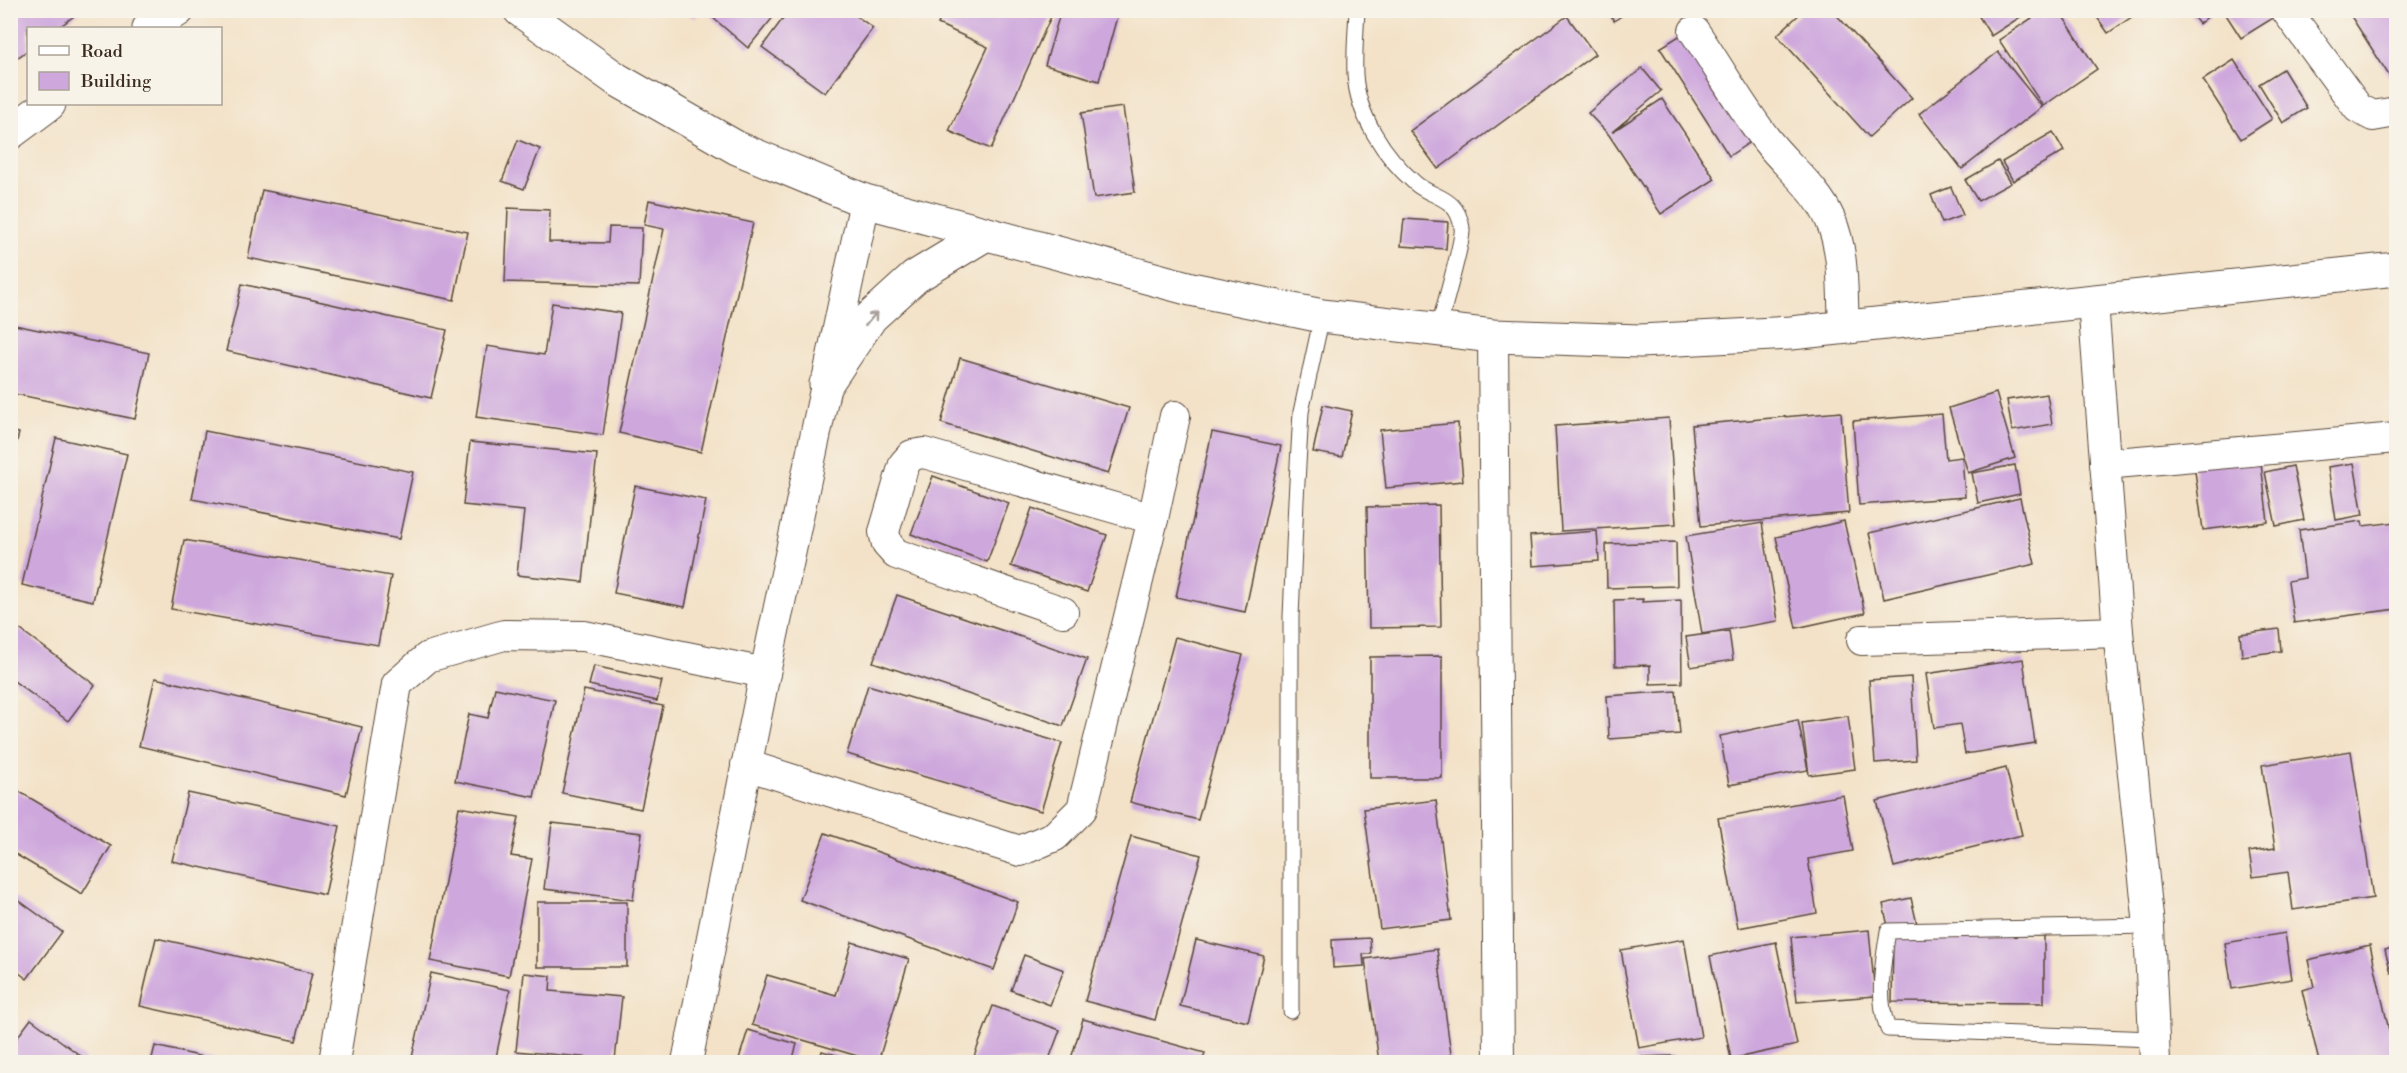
<svg xmlns="http://www.w3.org/2000/svg" width="2407" height="1073" font-family="'Libre Bodoni',serif">
<style>
.building{fill:#cea7dd}
.lines{fill:none;stroke-linecap:round;stroke-linejoin:round}
.lane-casing{stroke:#574638;stroke-width:17}
.street-casing{stroke:#574638;stroke-width:32}
.secondary-casing{stroke:#574638;stroke-width:35}
.lane{stroke:#fff;stroke-width:15}
.street{stroke:#fff;stroke-width:30}
.secondary{stroke:#fff;stroke-width:33}
.oneway{stroke:#a79f9a}
</style>
<rect width="100%" height="100%" fill="#f7f3e8"/>
<filter id="ink" filterUnits="userSpaceOnUse"><feTurbulence type="fractalNoise" baseFrequency=".0167" numOctaves="2"/><feDisplacementMap in="SourceGraphic" scale="12" xChannelSelector="R" yChannelSelector="G"/><feConvolveMatrix kernelMatrix="1 2 1 2 8 2 1 2 1" color-interpolation-filters="sRGB"/></filter>
<filter id="wash" filterUnits="userSpaceOnUse"><feTurbulence type="fractalNoise" baseFrequency=".008" numOctaves="4" result="noise"/><feDisplacementMap in="SourceGraphic" scale="24" xChannelSelector="R" yChannelSelector="G"/><feGaussianBlur stdDeviation="1.35" result="paint"/><feColorMatrix in="noise" values="0 0 0 0 0 0 0 0 0 0 0 0 0 0 0 0 0 1.4 0 .05"/><feComposite in="paint" operator="in"/></filter>
<g filter="url(#wash)">
<rect width="100%" height="100%" fill="#f3e2c8"/>
<g id="blocks">
<g class="building">
<path d="M10,10H82L58,28H28V50L10,63Z"/>
<path d="M681,10H700L695,18Z"/>
<path d="M704,10H779L748,48Z"/>
<path d="M789,10H848L873,28L825,93L762,47Z"/>
<path d="M944,10H1054L991,149L949,131L988,47L938,24Z"/>
<path d="M1061,10H1119L1099,81L1045,65Z"/>
<path d="M1607,10H1630L1614,21Z"/>
<path d="M1804,10H1832L1912,98L1869,137L1777,35Z"/>
<path d="M1975,10H2019L2022,16L1991,36Z"/>
<path d="M2044,10H2059L2097,69L2043,106L1999,40Z"/>
<path d="M2092,10H2142L2108,33Z"/>
<path d="M2188,10H2216L2199,24Z"/>
<path d="M2223,10H2275L2278,15L2241,38Z"/>
<path d="M2347,10H2396V73L2390,77Z"/>
<path d="M1567,16L1595,54L1438,169L1410,131Z"/>
<path d="M1687,31L1756,138L1729,156L1660,48Z"/>
<path d="M1998,52L2042,107L1962,169L1919,114Z"/>
<path d="M2234,60L2272,119L2241,139L2203,80Z"/>
<path d="M1642,68L1661,91L1612,132L1662,99L1715,179L1661,214L1609,135L1588,113Z"/>
<path d="M2283,69L2307,108L2283,123L2259,84Z"/>
<path d="M1123,107L1135,192L1094,198L1081,113Z"/>
<path d="M2053,132L2064,151L2013,181L2002,162Z"/>
<path d="M518,140L540,149L524,189L502,181Z"/>
<path d="M1998,161L2011,183L1978,201L1965,180Z"/>
<path d="M1951,187L1963,215L1942,223L1931,195Z"/>
<path d="M262,190L468,232L454,300L248,258Z"/>
<path d="M649,200L753,223L701,452L619,433L664,229L644,225Z"/>
<path d="M508,208L550,210L549,242L608,243L609,227L642,228L639,286L505,282Z"/>
<path d="M1404,219L1448,222L1446,249L1401,246Z"/>
<path d="M242,284L447,330L431,398L226,351Z"/>
<path d="M552,303L621,313L603,435L476,417L487,346L544,355Z"/>
<path d="M10,324L149,353L135,419L10,393Z"/>
<path d="M960,358L1129,408L1108,474L941,423Z"/>
<path d="M1996,393L2015,458L1968,473L1949,408Z"/>
<path d="M2047,394L2052,424L2012,431L2007,400Z"/>
<path d="M1323,405L1352,411L1342,457L1313,452Z"/>
<path d="M1841,412L1849,513L1701,526L1692,425Z"/>
<path d="M1942,414L1946,459L1962,457L1965,497L1859,505L1853,421Z"/>
<path d="M1669,418L1676,524L1561,531L1555,426Z"/>
<path d="M1458,423L1463,481L1386,488L1380,430Z"/>
<path d="M10,431L19,433L11,464H10Z"/>
<path d="M205,431L413,472L399,539L192,499Z"/>
<path d="M1212,432L1281,446L1245,612L1176,597Z"/>
<path d="M56,438L127,454L93,601L22,585Z"/>
<path d="M470,442L597,454L583,582L517,575L524,511L463,505Z"/>
<path d="M2260,455L2268,522L2203,530L2194,464Z"/>
<path d="M2354,463L2363,515L2336,520L2328,467Z"/>
<path d="M2015,465L2020,494L1978,503L1972,473Z"/>
<path d="M2293,466L2304,520L2276,526L2265,472Z"/>
<path d="M933,476L1009,503L987,562L911,534Z"/>
<path d="M635,486L706,500L685,607L614,593Z"/>
<path d="M2020,498L2035,564L1884,599L1869,533Z"/>
<path d="M1439,505L1441,627L1369,628L1367,507Z"/>
<path d="M1032,508L1107,535L1087,592L1011,566Z"/>
<path d="M1844,521L1865,613L1796,628L1776,537Z"/>
<path d="M2362,521L2363,526L2396,522V609L2294,623L2288,581L2305,578L2299,530Z"/>
<path d="M1762,523L1778,621L1702,634L1686,536Z"/>
<path d="M1597,531L1599,561L1532,566L1530,536Z"/>
<path d="M184,540L391,576L378,645L171,609Z"/>
<path d="M1676,542L1677,586L1607,588L1606,544Z"/>
<path d="M897,595L1087,659L1063,726L873,662Z"/>
<path d="M1643,599L1642,602L1681,600L1682,683L1650,684V665L1615,666L1614,600Z"/>
<path d="M10,622L95,685L68,721L10,678Z"/>
<path d="M2279,629L2281,651L2242,656L2240,634Z"/>
<path d="M1729,631L1733,660L1691,667L1686,637Z"/>
<path d="M1175,637L1243,655L1198,820L1130,802Z"/>
<path d="M1442,656V778H1370V657Z"/>
<path d="M2023,659L2035,743L1965,754L1960,724L1934,728L1926,674Z"/>
<path d="M594,666L662,681L657,701L589,685Z"/>
<path d="M1911,677L1916,760L1875,763L1869,680Z"/>
<path d="M155,678L362,727L346,795L139,746Z"/>
<path d="M868,685L1062,743L1041,811L847,754Z"/>
<path d="M495,688L555,700L534,797L455,781L469,714L488,718Z"/>
<path d="M584,690L663,706L641,809L562,793Z"/>
<path d="M1676,691L1680,734L1609,739L1607,696Z"/>
<path d="M1848,716L1855,769L1809,775L1802,723Z"/>
<path d="M1798,720L1808,770L1729,785L1720,736Z"/>
<path d="M2396,737V763H2395L2391,738Z"/>
<path d="M2351,751L2373,898L2293,910L2288,872L2253,877L2249,852L2275,848L2262,765Z"/>
<path d="M2006,768L2022,835L1894,867L1877,801Z"/>
<path d="M15,789L111,846L82,894L10,851V796Z"/>
<path d="M188,793L340,826L325,895L172,861Z"/>
<path d="M1843,795L1853,851L1808,859L1817,913L1738,928L1718,818Z"/>
<path d="M1436,800L1451,920L1380,929L1364,809Z"/>
<path d="M459,807L519,817L511,856L532,859L509,976L430,961Z"/>
<path d="M552,823L642,833L633,900L544,889Z"/>
<path d="M825,833L1018,902L994,970L800,900Z"/>
<path d="M1131,836L1201,855L1155,1020L1085,1001Z"/>
<path d="M10,894L62,932L27,979L10,966Z"/>
<path d="M1911,898L1917,924L1889,931L1883,904Z"/>
<rect x="537" y="902" width="90" height="65"/>
<path d="M1869,930L1875,996L1797,1002L1791,937Z"/>
<path d="M2285,933L2292,979L2232,989L2225,943Z"/>
<path d="M1893,935L2044,936V1003L1892,1002Z"/>
<path d="M156,938L312,973L296,1041L140,1006Z"/>
<path d="M1370,938L1371,954H1363L1364,966L1333,968L1332,940Z"/>
<path d="M1684,939L1701,1037L1639,1048L1621,950Z"/>
<path d="M1196,940L1264,956L1248,1022L1180,1006Z"/>
<path d="M852,942L909,959L878,1062L752,1025L767,975L836,995Z"/>
<path d="M1776,942L1797,1045L1731,1059L1710,956Z"/>
<path d="M2370,945L2396,1062H2319L2302,990L2314,987L2308,960Z"/>
<path d="M2396,947V972L2391,973L2385,950Z"/>
<path d="M1437,949L1452,1062H1379L1365,959Z"/>
<path d="M1024,955L1064,970L1050,1005L1011,990Z"/>
<path d="M431,973L510,990L495,1062H411Z"/>
<path d="M524,973L551,976L550,991L622,997L615,1060L516,1051Z"/>
<path d="M993,1006L1060,1030L1048,1062H972Z"/>
<path d="M31,1019L85,1059L82,1062H10V1047Z"/>
<path d="M1083,1019L1205,1053L1202,1062H1070Z"/>
<path d="M748,1030L797,1044L792,1062H738Z"/>
<path d="M155,1046L225,1062H151Z"/>
<path d="M822,1051L860,1062H819Z"/>
<path d="M1674,1056V1062H1635V1057Z"/>
<path d="M514,1057L544,1061V1062H513Z"/>
</g>
</g>
</g>
<g filter="url(#ink)">
<use href="#blocks" fill-opacity="0" stroke="#574638" stroke-width="1.5"/>
<g class="lines">
<g class="lane-casing">
<g id="lane">
<path d="M1357,10C1356,32 1354,53 1355,74C1357,115 1385,157 1415,183C1433,199 1457,195 1462,228C1464,239 1442,313 1438,330"/>
<path d="M2149,926L1888,931C1883,964 1876,997 1888,1029L2153,1039"/>
<path d="M1291,1011V617L1296,500L1301,412L1322,316"/>
</g>
</g>
<g class="street-casing">
<g id="street">
<path d="M2286,10L2358,108L2373,116L2396,112"/>
<path d="M1694,31C1718,66 1739,104 1765,138C1786,166 1816,187 1830,219C1845,252 1842,293 1844,328"/>
<path d="M2093,302L2118,632L2149,926L2155,1062"/>
<path d="M1493,336L1499,1062"/>
<path d="M2105,464L2396,438"/>
<path d="M1063,612L896,554L887,544L884,532L904,464L912,455L924,453L1153,519"/>
<path d="M1862,640L2118,632"/>
<path d="M746,765L1020,851L1055,836L1082,809L1153,519L1175,416"/>
<path d="M334,1062L397,684L428,657L504,635L584,636L765,673"/>
<path d="M687,1062L765,673L865,201"/>
</g>
</g>
<g class="secondary-casing">
<g id="secondary">
<path d="M520,10L616,79L737,148L865,201L1191,289L1322,316L1493,336L1640,341L1791,333L2396,269"/>
<path d="M149,28L178,10"/>
<path d="M10,133L49,104"/>
<path d="M826,384L871,317L915,277L986,234"/>
</g>
</g>
<use href="#lane" class="lane"/>
<use href="#street" class="street"/>
<use href="#secondary" class="secondary"/>
</g>
<defs><path id="oneway-shaft" d="M-6 0H5M1.5-3L5.5 0L1.5 3" fill="none" stroke-width="1.6" stroke-linecap="round" stroke-linejoin="round" transform="scale(1.5)"/></defs>
<use class="oneway" href="#oneway-shaft" transform="translate(871 319) rotate(-50)"/>
</g>
<rect width="2407" height="1073" fill="none" stroke="#f7f3e8" stroke-width="36"/>
<rect x="27" y="27" width="195" height="78" fill="#f7f3e8" stroke="#aca397" stroke-width="1.5"/>
<rect x="39" y="46" width="30" height="9" fill="#ffffff" stroke="#aca397" stroke-width="1.5"/>
<text x="81" y="57" font-size="18" fill="#3b2a1e">Road</text>
<rect x="39" y="72" width="30" height="18" fill="#cea7dd" stroke="#aca397" stroke-width="1.5"/>
<text x="81" y="87" font-size="18" fill="#3b2a1e">Building</text>
</svg>
